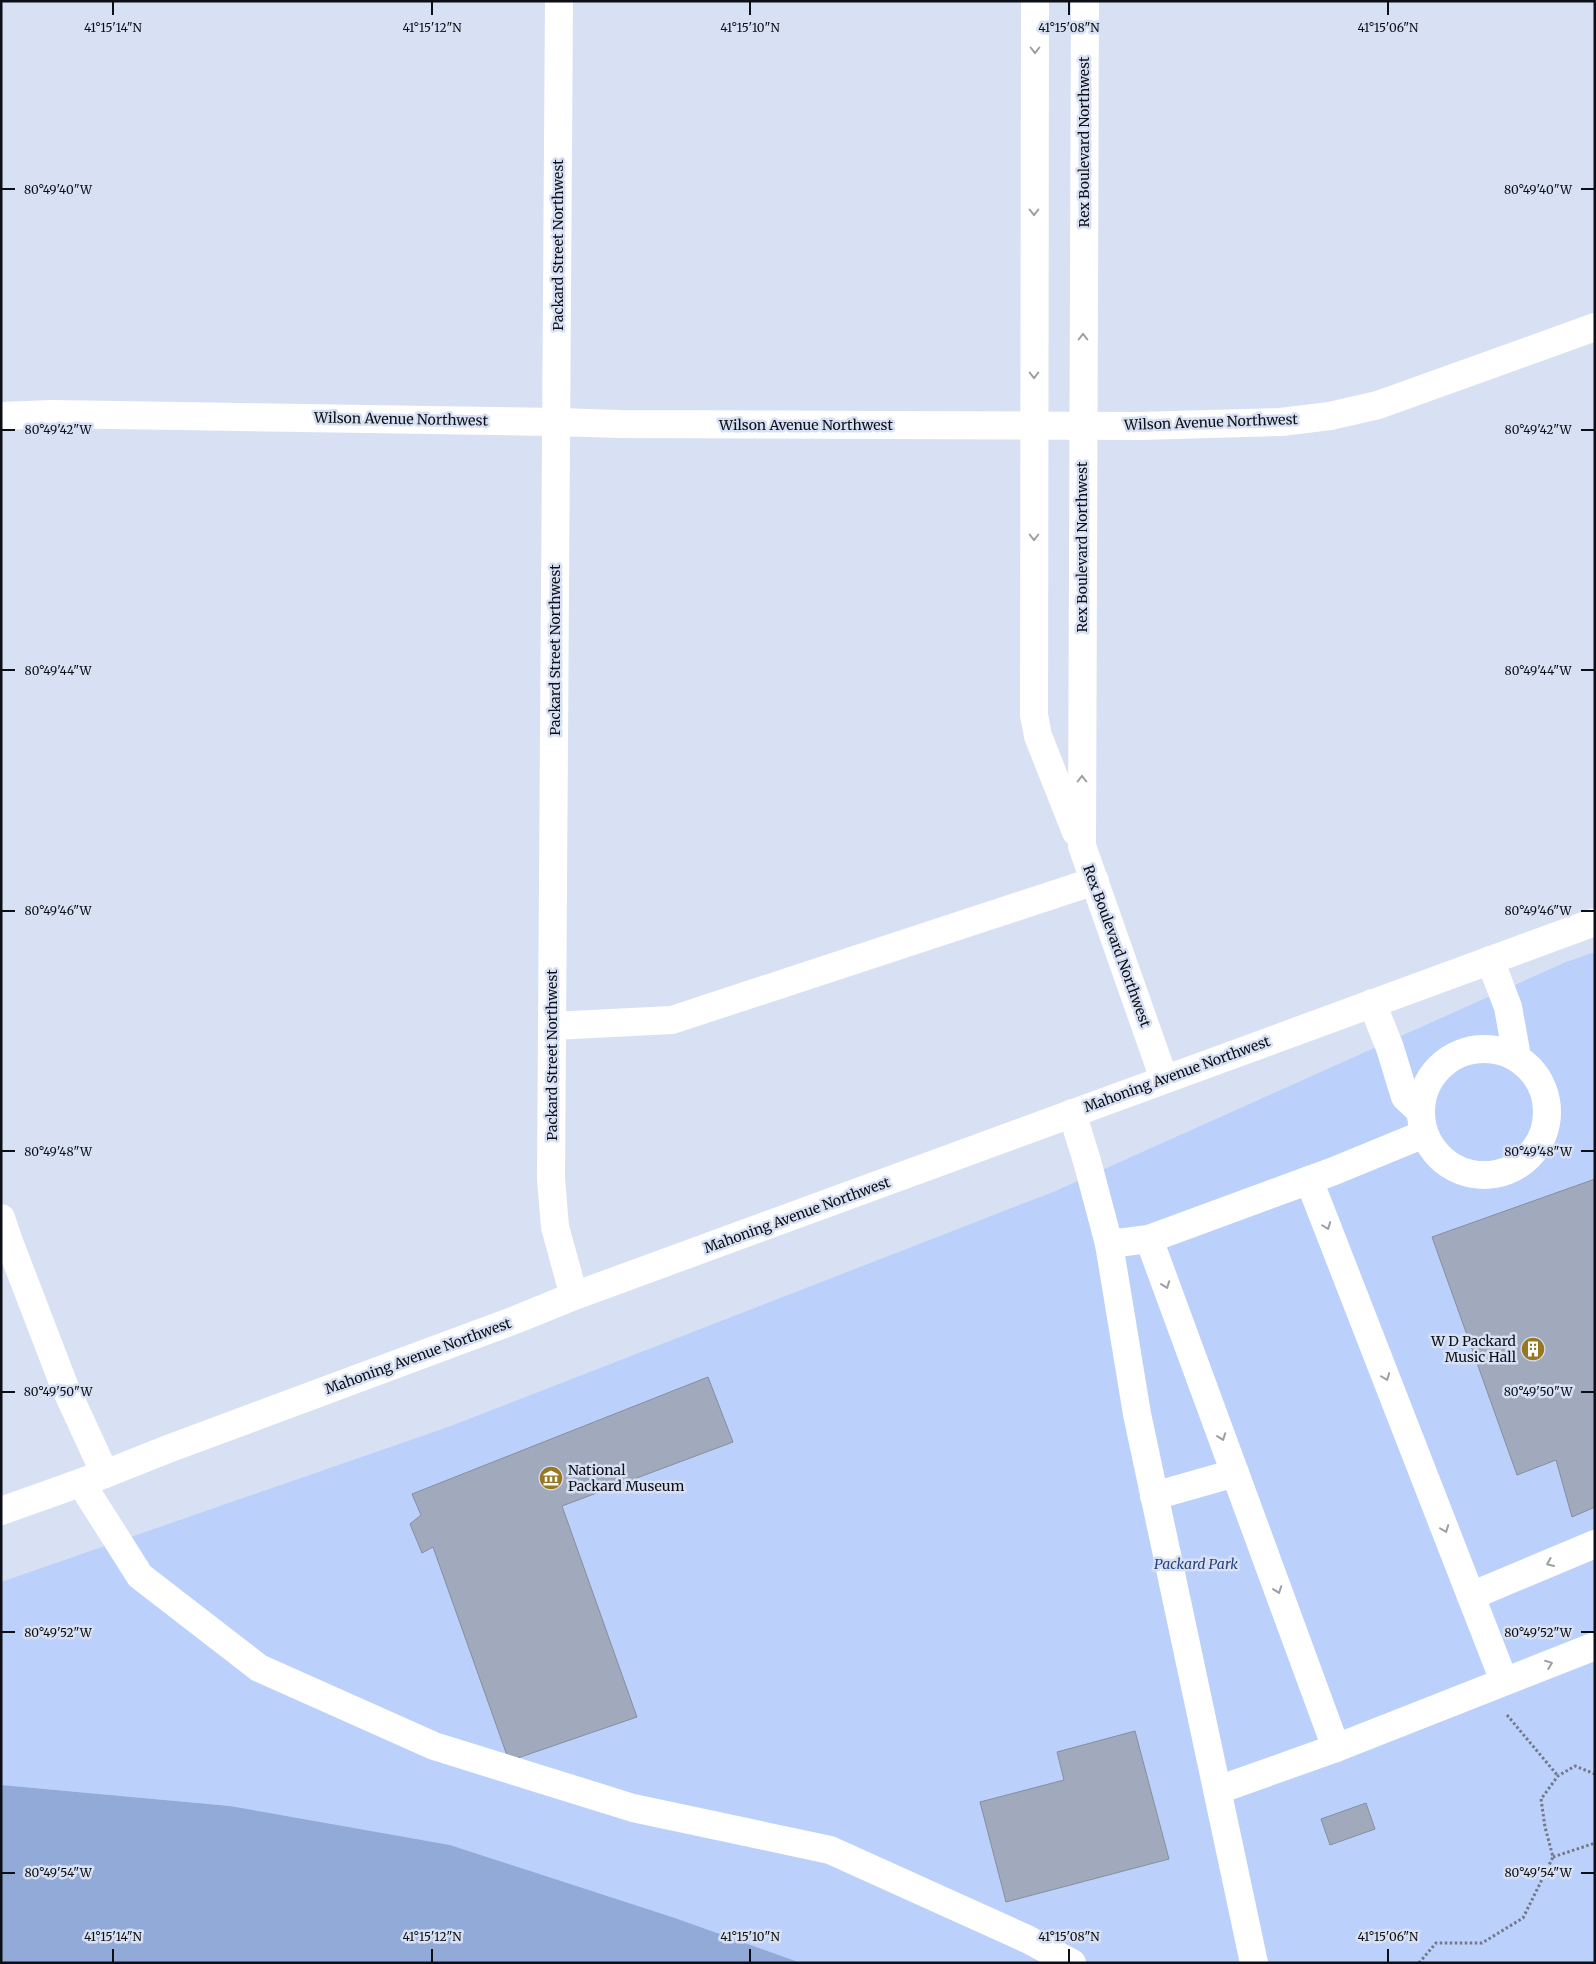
<svg xmlns="http://www.w3.org/2000/svg" width="1596" height="1964" font-family="Merriweather,serif">
<style>
.green{fill:#bbd1fc}
.water{fill:#92aad8}
.building{fill:#a1aabc;stroke:#858e9f}
.lines{fill:none;stroke-linecap:round;stroke-linejoin:round}
.path{stroke:#727884;stroke-width:3;stroke-dasharray:2.5 2.5;stroke-linecap:butt}
.minor{stroke:#fff;stroke-width:28}
.major{stroke:#fff;stroke-width:28}
.oneway{stroke:#9e9fa1}
.ticks{fill:none;stroke:#0c0f15;stroke-width:2}
.labels{text-anchor:middle;dominant-baseline:central;stroke-width:5;stroke-linejoin:round;paint-order:stroke}
.street-label{font-size:14px;fill:#0c0f15;stroke:#d8e1f4}
.poi-label{font-size:14px;fill:#0c0f15;stroke:#d8e1f4;text-anchor:end}
.park-label{font-size:14px;font-style:italic;fill:#28427b;stroke:#d8e1f4}
.ticks-label{font-size:12px;text-anchor:middle;fill:#0c0f15;stroke:#d8e1f4;stroke-width:5;stroke-linejoin:round;paint-order:stroke}
</style>
<rect width="100%" height="100%" fill="#d8e1f4"/>
<path class="green" d="M1595,952V1963H801L675,1918L450,1845L230,1806L1,1785V1582L448,1427L1053,1192L1566,962Z"/>
<path class="water" d="M1,1785L230,1806L450,1845L675,1918L801,1963H1Z"/>
<g class="building">
<path d="M1595,1179V1507L1572,1517L1556,1460L1517,1475L1432,1237Z"/>
<path d="M708,1377L733,1442L562,1506L637,1717L509,1761L433,1547L422,1553L410,1524L421,1515L412,1494Z"/>
<path d="M1135,1731L1169,1859L1006,1902L980,1802L1064,1780L1057,1752Z"/>
<path d="M1366,1803L1375,1829L1330,1845L1321,1819Z"/>
</g>
<g class="lines">
<g class="path">
<path d="M1507,1715L1558,1776"/>
<path d="M1553,1857L1595,1843"/>
<path d="M1419,1963L1436,1943H1482L1523,1918L1553,1857L1545,1827L1541,1799L1558,1776L1575,1766L1595,1774"/>
</g>
<g class="minor">
<path d="M559,1L551,1179L555,1227L574,1296"/>
<path d="M1035,1L1034,715L1038,736L1076,832"/>
<path d="M1085,1L1082,846L1164,1079"/>
<path d="M1,416L52,414L557,422L619,424L1140,426L1281,422L1330,416L1378,405L1595,327"/>
<path d="M1490,960L1508,1007L1517,1057"/>
<path d="M1372,1003L1390,1048L1405,1097L1420,1111"/>
<path d="M552,1026L672,1020L1095,881"/>
<circle cx="1484" cy="1112" r="63"/>
<path d="M1072,1113L1087,1161L1109,1244L1149,1239L1334,1171L1424,1134"/>
<path d="M1309,1180L1504,1681"/>
<path d="M1,1218L8,1239L64,1385L105,1474"/>
<path d="M1149,1239L1336,1748"/>
<path d="M1109,1244L1137,1414L1254,1963"/>
<path d="M81,1483L140,1576L259,1668L434,1746L633,1808L830,1850L1027,1939L1072,1963"/>
<path d="M1154,1496L1235,1473"/>
<path d="M1471,1596L1595,1544"/>
<path d="M1218,1790L1336,1748L1595,1646"/>
</g>
<path class="major" d="M1,1511L105,1474L168,1449L515,1320L574,1296L1595,922"/>
</g>
<defs><path id="oneway-chevron" d="M-2-3.5L2.5 0L-2 3.5" fill="none" stroke-width="1.6" stroke-linecap="round" stroke-linejoin="round" transform="scale(1.25)"/></defs>
<g class="oneway">
<use href="#oneway-chevron" transform="translate(1035 50) rotate(90)"/>
<use href="#oneway-chevron" transform="translate(1034 212) rotate(90)"/>
<use href="#oneway-chevron" transform="translate(1083 337) rotate(-90)"/>
<use href="#oneway-chevron" transform="translate(1034 375) rotate(90)"/>
<use href="#oneway-chevron" transform="translate(1034 537) rotate(90)"/>
<use href="#oneway-chevron" transform="translate(1082 779) rotate(-90)"/>
<use href="#oneway-chevron" transform="translate(1327 1226) rotate(69)"/>
<use href="#oneway-chevron" transform="translate(1166 1285) rotate(70)"/>
<use href="#oneway-chevron" transform="translate(1386 1377) rotate(69)"/>
<use href="#oneway-chevron" transform="translate(1222 1437) rotate(70)"/>
<use href="#oneway-chevron" transform="translate(1445 1529) rotate(69)"/>
<use href="#oneway-chevron" transform="translate(1550 1563) rotate(157)"/>
<use href="#oneway-chevron" transform="translate(1278 1590) rotate(70)"/>
<use href="#oneway-chevron" transform="translate(1549 1664) rotate(-21)"/>
</g>
<path class="ticks" d="M113,2V15M432,2V15M750,2V15M1069,2V15M1388,2V15M2,189H15M1581,189H1594M2,430H15M1581,430H1594M2,670H15M1581,670H1594M2,911H15M1581,911H1594M2,1151H15M1581,1151H1594M2,1392H15M1581,1392H1594M2,1632H15M1581,1632H1594M2,1873H15M1581,1873H1594M113,1949V1962M432,1949V1962M750,1949V1962M1069,1949V1962M1388,1949V1962"/>
<defs>
<g id="building-disc" transform="scale(1.25)"><circle r="9.5" fill="#987720" stroke="#d8e1f4"/><path d="M-4-6H4V6H1V3H-1V6H-4ZM-2.5-4.3h1.7v1.8h-1.7ZM.8-4.3h1.7v1.8H.8ZM-2.5-1h1.7V.8h-1.7ZM.8-1h1.7V.8H.8Z" fill="#fff"/></g>
<g id="museum-disc" transform="scale(1.25)"><circle r="9.5" fill="#987720" stroke="#d8e1f4"/><path d="M0-6L6-3V-2H-6V-3ZM-5-1h2V3h-2ZM-1-1h2V3h-2ZM3-1h2V3H3ZM-6 4H6V6H-6Z" fill="#fff"/></g>
</defs>
<g fill-rule="evenodd">
<use href="#building-disc" x="1533" y="1349"/>
<use href="#museum-disc" x="551" y="1478"/>
</g>
<g class="labels">
<g class="street-label">
<text transform="translate(1084 142) rotate(-90)">Rex Boulevard Northwest</text>
<text transform="translate(558 245) rotate(-90)">Packard Street Northwest</text>
<text transform="translate(401 419) rotate(1)">Wilson Avenue Northwest</text>
<text transform="translate(1211 422) rotate(-2)">Wilson Avenue Northwest</text>
<text x="806" y="425">Wilson Avenue Northwest</text>
<text transform="translate(1082 547) rotate(-90)">Rex Boulevard Northwest</text>
<text transform="translate(555 650) rotate(-90)">Packard Street Northwest</text>
<text transform="translate(1117 946) rotate(70)">Rex Boulevard Northwest</text>
<text transform="translate(552 1055) rotate(-90)">Packard Street Northwest</text>
<text transform="translate(1177 1074) rotate(-20)">Mahoning Avenue Northwest</text>
<text transform="translate(797 1215) rotate(-20)">Mahoning Avenue Northwest</text>
<text transform="translate(418 1356) rotate(-20)">Mahoning Avenue Northwest</text>
</g>
<g class="poi-label">
<text x="1516" y="1341">W D Packard<tspan x="1516" dy="16">Music Hall</tspan></text>
<text x="568" y="1470" text-anchor="start">National<tspan x="568" dy="16">Packard Museum</tspan></text>
</g>
<g class="park-label">
<text x="1196" y="1564">Packard Park</text>
</g>
</g>
<g class="ticks-label">
<text x="113" y="32">41°15'14"N</text>
<text x="432" y="32">41°15'12"N</text>
<text x="750" y="32">41°15'10"N</text>
<text x="1069" y="32">41°15'08"N</text>
<text x="1388" y="32">41°15'06"N</text>
<text x="1538" y="194">80°49'40"W</text>
<text x="58" y="194">80°49'40"W</text>
<text x="1538" y="434">80°49'42"W</text>
<text x="58" y="434">80°49'42"W</text>
<text x="1538" y="675">80°49'44"W</text>
<text x="58" y="675">80°49'44"W</text>
<text x="1538" y="915">80°49'46"W</text>
<text x="58" y="915">80°49'46"W</text>
<text x="1538" y="1156">80°49'48"W</text>
<text x="58" y="1156">80°49'48"W</text>
<text x="1538" y="1396">80°49'50"W</text>
<text x="58" y="1396">80°49'50"W</text>
<text x="1538" y="1637">80°49'52"W</text>
<text x="58" y="1637">80°49'52"W</text>
<text x="1538" y="1877">80°49'54"W</text>
<text x="58" y="1877">80°49'54"W</text>
<text x="113" y="1941">41°15'14"N</text>
<text x="432" y="1941">41°15'12"N</text>
<text x="750" y="1941">41°15'10"N</text>
<text x="1069" y="1941">41°15'08"N</text>
<text x="1388" y="1941">41°15'06"N</text>
</g>
<rect width="1596" height="1964" fill="none" stroke="#0c0f15" stroke-width="5"/>
</svg>
